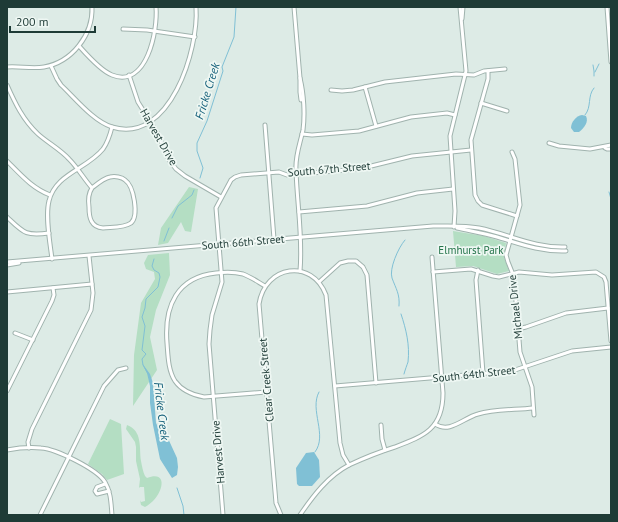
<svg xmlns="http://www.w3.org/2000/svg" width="618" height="522" font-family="'PT Sans',sans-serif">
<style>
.green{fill:#b4dec3}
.water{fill:#80c0d5}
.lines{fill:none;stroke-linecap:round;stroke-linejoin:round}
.stream{stroke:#80c0d5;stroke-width:1}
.minor-casing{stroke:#a0b3ae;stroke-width:5}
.minor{stroke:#fff;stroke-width:3}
.labels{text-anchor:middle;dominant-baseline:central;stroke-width:3.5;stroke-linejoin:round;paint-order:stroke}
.street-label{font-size:11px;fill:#1e3b36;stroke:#eef7f3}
.park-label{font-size:11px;fill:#25744b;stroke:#eef7f3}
.water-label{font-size:12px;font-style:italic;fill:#15607a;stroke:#eef7f3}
</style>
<rect width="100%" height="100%" fill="#ddebe6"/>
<g class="green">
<path d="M189,187L198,189L191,232L185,231L181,222L168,243L158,245L161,228Z"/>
<path d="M453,231L484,236L506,243L504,257L509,271L497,274L473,266L456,267Z"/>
<path d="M169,253L170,275L156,310L150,337L157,370L133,406L134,355L141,303L155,279L154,272L146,269L144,263L148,255Z"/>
<path d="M110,419L121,424L124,474L107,480L102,474L88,464Z"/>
<path d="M127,425C143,431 139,448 141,461C142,466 143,472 145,476L147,478C171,469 162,499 145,507L141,505L140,500L141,502L145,501L144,487H140L139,488L140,479L136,461V447L135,442L126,429Z"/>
</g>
<g class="water">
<path d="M582,115L586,116C589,122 584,128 579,132H574L571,128C571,122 576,116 582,115Z"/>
<path d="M142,363L150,374L153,383L156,423L160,431L166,434L177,458L178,467L177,475L172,478L160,459L153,425L150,403V386L147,373Z"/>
<path d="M314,452L319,460L320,477L312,486H299L297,484L296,468L306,453Z"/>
</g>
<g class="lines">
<g class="stream">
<path d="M593,65L594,71V76"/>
<path d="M595,72L599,64"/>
<path d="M585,115C592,107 587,96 594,88"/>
<path d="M200,178L203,168L197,151V143L207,121L223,71L222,67L234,37L236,7"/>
<path d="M609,192L611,199"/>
<path d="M172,218L178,206L192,195L194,190"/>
<path d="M164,241L169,228"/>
<path d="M399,306C400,294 396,289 392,278C389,269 398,248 405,240"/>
<path d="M401,314C406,329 410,345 408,362C407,365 405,370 404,374"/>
<path d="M148,374L143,365L142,359L146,354L142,350L145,326L142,317L145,308L146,299L158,287L160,277L159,273L154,270L152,266L154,259"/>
<path d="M315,452C328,435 309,410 319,392"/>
<path d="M177,488L183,506L184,515"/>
</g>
<g class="minor-casing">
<g id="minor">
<path d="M294,7L300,78V92L301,100"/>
<path d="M607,7L611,62"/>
<path d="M462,19L463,7"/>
<path d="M123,29L147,30L195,37"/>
<path d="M79,46C87,55 101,71 112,75C147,89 158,30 156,7"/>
<path d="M51,66L57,79L61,85C75,98 93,121 112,127C170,145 199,49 196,7"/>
<path d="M7,67C19,66 32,69 44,67C72,62 93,35 92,7"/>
<path d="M488,71V79L471,140L475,195L478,201L482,205L517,216"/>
<path d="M129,75L138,102L158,134L169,160L176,169L185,176L221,197"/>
<path d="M300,78C304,94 305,115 303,130C300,144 295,156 296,170C297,204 303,237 300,271"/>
<path d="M7,85C15,103 23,120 38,134C48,143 60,149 69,159C78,168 84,179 92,188C88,194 88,200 89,207C89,218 91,227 103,228C111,227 124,228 131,223C139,216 134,186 125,180C122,177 115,176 110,177C104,178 97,184 92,188"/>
<path d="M365,87L376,126"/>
<path d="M331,90L342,91L353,90L385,82L456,74L474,75L484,71L505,69"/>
<path d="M481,103L507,111"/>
<path d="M265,125L274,239"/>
<path d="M302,134L312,135L359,131L411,117L447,113L455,115"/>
<path d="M549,143L559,146L590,149L611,145"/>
<path d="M605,148L607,149H611"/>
<path d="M512,152L515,159L520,205L506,255L508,262L514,277L520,352L532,387L534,415"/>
<path d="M7,161C21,175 32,188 50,195"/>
<path d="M299,212L367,206L417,193L453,189"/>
<path d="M7,217C24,233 25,236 49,233"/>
<path d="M454,227L455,211L450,136L466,71L460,7"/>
<path d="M457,228C470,231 484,233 497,237C520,244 541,252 566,251"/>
<path d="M52,259C50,243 45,216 49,201C55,174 87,169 103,149C108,142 110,135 112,127"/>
<path d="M7,262L433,226C448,226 464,225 479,228C509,234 534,248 565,247"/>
<path d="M7,265L19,263"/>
<path d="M478,270L476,280L483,373"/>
<path d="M433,272L471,269L493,276L499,277L519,272L552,275L596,272L604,277L606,282L611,341"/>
<path d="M319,282L340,263L348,261H356L363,267L367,275L376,383"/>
<path d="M265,286C258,282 251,277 243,274C235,272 225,272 216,273C177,277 164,306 167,343C168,355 168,370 175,381C182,391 193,395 204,397L267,392"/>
<path d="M7,292L92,284"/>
<path d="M518,329L526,327L566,313L608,308"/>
<path d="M15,333L33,340"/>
<path d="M335,386L512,371L572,351L611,347"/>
<path d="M7,391L52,301L54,295L53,288"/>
<path d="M435,424C450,434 463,418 478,414C495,409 515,410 533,408"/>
<path d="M381,425L382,439L385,450"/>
<path d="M29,448L28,442L32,429L91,310L93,293L89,256"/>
<path d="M7,450C18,448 30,447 41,448C56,449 97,469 105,482C111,492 111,504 112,515"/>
<path d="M105,484L97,487L95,491L97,494L109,491"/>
<path d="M40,515L104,386L118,370L126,368"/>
<path d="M223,515L209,344L210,330L212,315L222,282L216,208L231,180L235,177L241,175L279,172L287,175L359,169L412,156L471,150"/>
<path d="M281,515L276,503L259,304C265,265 312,258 326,295L340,443L343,455L349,465"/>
<path d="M300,515C313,496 328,476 349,465C364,458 379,452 395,447C424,436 443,429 443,393L432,257"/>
</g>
</g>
<use href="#minor" class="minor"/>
</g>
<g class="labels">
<g class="street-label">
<text transform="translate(159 137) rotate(60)">Harvest Drive</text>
<text transform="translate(329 169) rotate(-5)">South 67th Street</text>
<text transform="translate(243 242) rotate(-5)">South 66th Street</text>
<text transform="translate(515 307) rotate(-96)">Michael Drive</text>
<text transform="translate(474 374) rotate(-6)">South 64th Street</text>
<text transform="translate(266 380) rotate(-95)">Clear Creek Street</text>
<text transform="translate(218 452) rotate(-95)">Harvest Drive</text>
</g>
<g class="park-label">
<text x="471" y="250">Elmhurst Park</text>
</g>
<g class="water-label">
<text transform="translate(207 91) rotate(-73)">Fricke Creek</text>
<text transform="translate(162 411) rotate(83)">Fricke Creek</text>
</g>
</g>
<rect width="618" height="522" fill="none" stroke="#1e3b36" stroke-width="16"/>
<path d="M10 26v6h85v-6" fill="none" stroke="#1e3b36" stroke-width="2"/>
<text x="16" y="26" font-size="12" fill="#1e3b36" stroke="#eef7f3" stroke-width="3" paint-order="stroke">200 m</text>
</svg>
